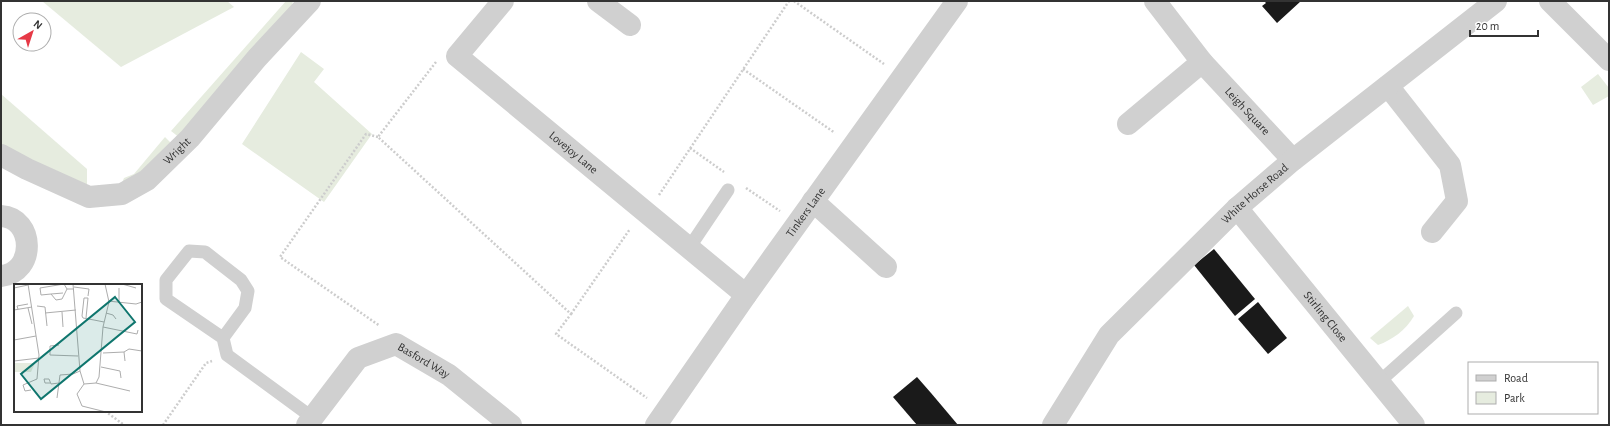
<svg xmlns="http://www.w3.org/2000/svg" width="1610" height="426" font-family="'Alegreya Sans',sans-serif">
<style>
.green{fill:#e6ecdf}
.building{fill:#1a1a1a}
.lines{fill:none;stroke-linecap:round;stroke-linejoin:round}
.path{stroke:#cdcdcd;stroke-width:2.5;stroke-dasharray:2 2;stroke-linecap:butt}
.service{stroke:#d0d0d0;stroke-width:13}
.minor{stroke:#d0d0d0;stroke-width:22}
.labels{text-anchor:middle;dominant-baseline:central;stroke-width:4;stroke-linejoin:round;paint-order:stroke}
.street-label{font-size:12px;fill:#333;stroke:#fff}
.inset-road{fill:none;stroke:#adadad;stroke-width:1}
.view{fill:#0f766e;fill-opacity:0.15;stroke:#0f766e;stroke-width:2}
.inset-edge{fill:none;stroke:#333;stroke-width:2}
</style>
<rect width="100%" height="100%" fill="#fff"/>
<g class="green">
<path d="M42,1H227L234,7L121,67Z"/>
<path d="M286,1H293L290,13L180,138L171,131Z"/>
<path d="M301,52L324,69L314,82L372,134L324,202L242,144Z"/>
<path d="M1598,74L1609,88V96L1593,105L1581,87Z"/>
<path d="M1,94L87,169V187L1,145Z"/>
<path d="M165,137L172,144L149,173L120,188L124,178L134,174Z"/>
<path d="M1408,306L1414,316C1406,330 1392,340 1378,345L1370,338Z"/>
</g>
<g class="building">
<path d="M1264,1H1301L1277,23L1262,6L1266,3Z"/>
<path d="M1214,249L1255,299L1235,316L1194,265Z"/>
<path d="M1258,302L1287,338L1268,354L1238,319Z"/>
<path d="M917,377L931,393L958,425H917L893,397Z"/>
</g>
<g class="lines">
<g class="path">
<path d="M794,1L884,64"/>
<path d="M436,62L378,137L571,314L556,334L647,398"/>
<path d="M743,69L835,133"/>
<path d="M378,137L366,134L280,257L380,326"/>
<path d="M690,148L724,172"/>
<path d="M746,188L780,211"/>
<path d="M659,195L789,1"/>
<path d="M571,314L630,229"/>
<path d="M105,411L124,425"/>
<path d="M163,425L206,363L212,361"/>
</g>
<g class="service">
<path d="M689,248L728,190"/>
<path d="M223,338L166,299V280L189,251L205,252L241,280L248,291L245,308L223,338L227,355L313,418"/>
<path d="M1379,382L1456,313"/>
</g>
<g class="minor">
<path id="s1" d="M503,1L457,56L746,295"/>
<path d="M598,1L630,25"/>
<path id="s2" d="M1155,1L1202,62L1293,160"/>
<path d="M1550,1L1609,60"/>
<path d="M1388,86L1450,165L1457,201L1432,232"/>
<path d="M1128,124L1202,62"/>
<path id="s3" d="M1,155L27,169L89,197L122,194L147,180L190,138L257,58L310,1"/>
<path d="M813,201L886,267"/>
<path id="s4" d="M1237,208L1414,425"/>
<path d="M1,216C35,218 36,273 1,276"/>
<path id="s5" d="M307,425L358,358L396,344L449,375L511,425"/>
<path id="s6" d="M656,425L746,295L957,1"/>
<path id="s7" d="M1053,425L1109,335L1237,208L1293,160L1496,1"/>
</g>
</g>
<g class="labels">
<g class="street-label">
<text stroke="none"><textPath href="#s2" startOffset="144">Leigh Square</textPath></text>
<text stroke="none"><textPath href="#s3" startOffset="201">Wright</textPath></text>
<text stroke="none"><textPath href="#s1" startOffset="223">Lovejoy Lane</textPath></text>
<text stroke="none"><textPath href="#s7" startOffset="309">White Horse Road</textPath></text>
<text stroke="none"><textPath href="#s6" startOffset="260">Tinkers Lane</textPath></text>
<text stroke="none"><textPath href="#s4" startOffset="140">Stirling Close</textPath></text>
<text stroke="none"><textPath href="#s5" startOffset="157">Basford Way</textPath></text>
</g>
</g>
<g transform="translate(14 284)">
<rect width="128" height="128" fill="#fff"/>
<path d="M0,79H21L17,88H0Z" fill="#e6ecdf"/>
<path class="inset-road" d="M14,0L25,71L23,95L9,101L11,107L17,106M59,0L66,87L70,100M108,0L122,4M60,3L75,5L74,12M0,4L14,1M53,5L50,0L26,4L27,11L37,10L42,16L48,15L53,5H60M37,10L49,9M94,17L122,20L128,18M105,17V4M23,22L31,23L33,42M14,24L18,40M4,25L3,22L14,20M0,26L18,23M48,28L49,43M31,29L62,26M92,29L99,31L102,35M72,34L74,14H70L68,32L69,34L80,36L90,38M89,43L123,50L124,46M0,56L22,52M45,61L36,62V71L64,72M110,68L115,65L128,67M89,69L110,68L111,77M0,77L25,74M87,83L106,87L107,94M36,99H31L30,95H35L37,100L45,99M82,99L116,107M70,100L82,99L85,93L89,43L95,18L91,0M70,100L63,110L68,122L92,128M43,114L46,91L59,90L66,87"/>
<path class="view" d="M101,13L121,38L27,115L7,90Z"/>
<rect width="128" height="128" class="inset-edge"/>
</g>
<rect width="1610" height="426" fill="none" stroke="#333333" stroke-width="4"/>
<rect x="1468" y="362" width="130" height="52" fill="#ffffff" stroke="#adadad"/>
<rect x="1476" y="375" width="20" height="6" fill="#d0d0d0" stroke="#adadad"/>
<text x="1504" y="382" font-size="12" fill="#333333">Road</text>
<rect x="1476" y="392" width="20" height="12" fill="#e6ecdf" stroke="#adadad"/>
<text x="1504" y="402" font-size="12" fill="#333333">Park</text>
<g transform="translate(32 32) rotate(39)"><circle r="19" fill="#ffffff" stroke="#adadad"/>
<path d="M0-3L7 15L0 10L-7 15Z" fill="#e63946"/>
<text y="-6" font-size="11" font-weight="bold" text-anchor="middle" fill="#333333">N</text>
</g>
<path d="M1470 30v6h68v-6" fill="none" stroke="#333333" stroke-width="2"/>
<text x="1476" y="30" font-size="12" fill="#333333" stroke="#ffffff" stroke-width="3" paint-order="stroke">20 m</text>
</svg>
